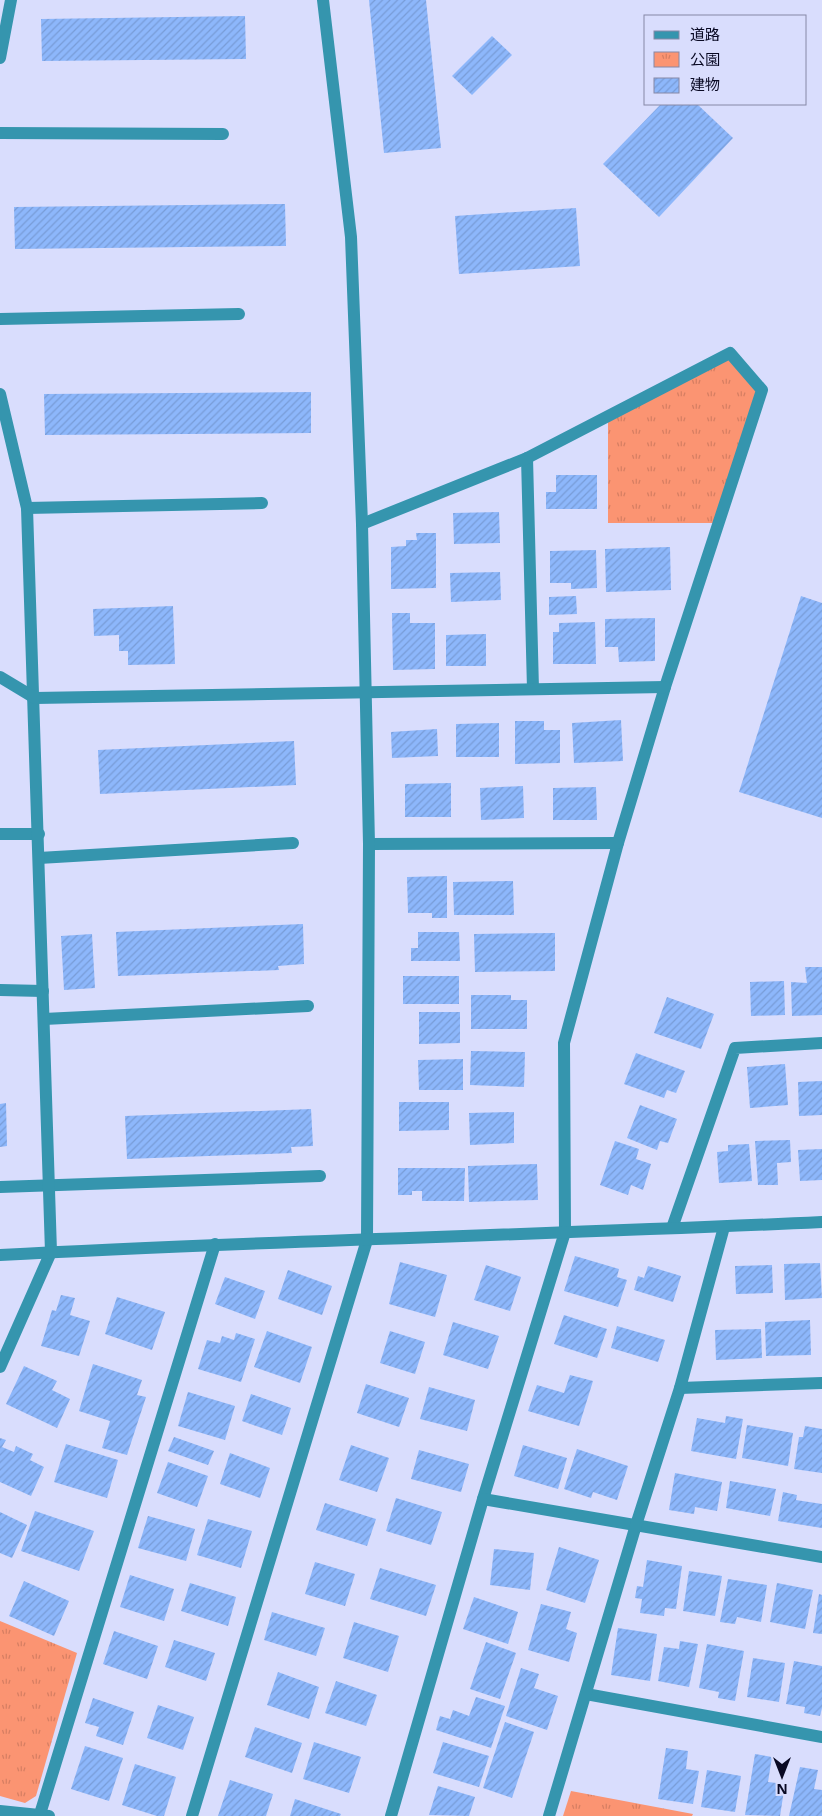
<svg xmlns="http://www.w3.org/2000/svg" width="822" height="1816" font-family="'Open Sans','Noto Sans JP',sans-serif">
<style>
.park{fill:url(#park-tufts)}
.building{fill:url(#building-hatch)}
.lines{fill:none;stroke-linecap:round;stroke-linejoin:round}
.service{stroke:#3595ae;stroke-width:12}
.minor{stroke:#3595ae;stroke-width:12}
.tertiary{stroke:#3595ae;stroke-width:12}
</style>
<defs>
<pattern id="park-tufts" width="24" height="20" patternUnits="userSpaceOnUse" patternTransform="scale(1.25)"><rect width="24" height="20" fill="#fb9472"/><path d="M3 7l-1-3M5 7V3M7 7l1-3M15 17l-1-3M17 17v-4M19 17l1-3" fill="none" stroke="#d67e62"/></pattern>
<pattern id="building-hatch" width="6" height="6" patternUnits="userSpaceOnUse" patternTransform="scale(1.25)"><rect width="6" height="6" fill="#8db7fb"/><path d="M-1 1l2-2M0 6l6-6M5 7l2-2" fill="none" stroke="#789cd7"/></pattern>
</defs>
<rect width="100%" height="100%" fill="#d9ddfd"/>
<g class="park">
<path d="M730,353L762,390L718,523H608V416Z"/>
<path d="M0,1621L77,1653L36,1796L25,1803L0,1796Z"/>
<path d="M571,1791L693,1814L692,1816H563Z"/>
</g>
<g class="building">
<path d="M369,0H426L441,148L384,153Z"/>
<path d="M245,16L246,59L42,61L41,19Z"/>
<path d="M492,36L512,55L472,95L452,76Z"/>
<path d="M661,104H697L733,138L659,217L603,164Z"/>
<path d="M285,204L286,246L15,249L14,207Z"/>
<path d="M576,208L580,266L459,274L455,216Z"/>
<path d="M311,392V433L45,435L44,394Z"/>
<path d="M556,475H597V509H546V492H556Z"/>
<path d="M499,512L500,543L454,544L453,513Z"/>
<path d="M416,533H436V588L391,589V547L406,546V540H417Z"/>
<path d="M670,547L671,590L606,592L605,549Z"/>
<path d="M596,550L597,588L571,589V583H550V551Z"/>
<path d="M500,572L501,600L451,602L450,573Z"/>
<path d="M576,596L577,614L549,615V597Z"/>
<path d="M801,596L822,603V818L739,792Z"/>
<path d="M173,606L175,664L128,665V651H119V635L94,636L93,609Z"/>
<path d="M392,613H410V623H435V669L393,670Z"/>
<path d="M655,618V661L619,662L618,647H605V619Z"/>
<path d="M595,622L596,664H553V632H559V623Z"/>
<path d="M486,634V666H446V635Z"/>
<path d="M621,720L623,761L574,763L572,723Z"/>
<path d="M515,721H544V730H560V763L515,764Z"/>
<path d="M499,723V757H456V724Z"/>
<path d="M437,729L438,756L392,758L391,732Z"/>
<path d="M294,741L296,785L100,794L98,750Z"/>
<path d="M451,783V817H405V784Z"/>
<path d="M523,786L524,818L481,820L480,788Z"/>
<path d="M596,787L597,820H553V788Z"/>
<path d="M447,876V918H432V913H408L407,877Z"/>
<path d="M513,881L514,915H454L453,882Z"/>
<path d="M303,924L304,964L278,966L279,970L118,976L116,932Z"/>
<path d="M418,932H459L460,961H411V948H418Z"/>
<path d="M555,933V971L475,972L474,934Z"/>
<path d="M92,934L95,988L64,990L61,936Z"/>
<path d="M805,967H822V1015L792,1016L791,982L807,983Z"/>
<rect x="403" y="976" width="56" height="28"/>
<path d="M784,981L785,1015L751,1016L750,982Z"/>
<path d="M471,995H511V1000H527V1029H471Z"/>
<path d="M667,997L714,1014L701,1049L654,1033Z"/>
<path d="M419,1012H460V1043L419,1044Z"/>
<path d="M471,1051L525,1052L524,1087L470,1085Z"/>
<path d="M636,1053L685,1071L676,1093L667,1090L664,1098L624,1084Z"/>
<path d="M463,1059V1090H419L418,1060Z"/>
<path d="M785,1064L788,1105L750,1108L747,1067Z"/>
<path d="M822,1081V1115L799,1116L798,1082Z"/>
<path d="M399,1102H449V1130L399,1131Z"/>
<path d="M6,1103L7,1146L0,1147V1104Z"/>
<path d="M640,1105L677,1119L668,1143L660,1141L657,1150L627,1138Z"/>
<path d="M311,1109L313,1146L291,1147L292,1153L127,1159L125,1116Z"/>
<path d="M514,1112V1143L470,1145L469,1113Z"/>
<path d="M790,1140L791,1162L777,1163L778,1185H758L755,1141Z"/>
<path d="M615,1141L639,1149L636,1159L651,1164L643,1190L631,1185L628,1195L600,1185Z"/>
<path d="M749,1144L752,1181L719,1183L717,1152L728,1151V1145Z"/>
<path d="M822,1149V1180L800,1181L798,1150Z"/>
<path d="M537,1164L538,1200L469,1202L468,1166Z"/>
<path d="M398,1168H465L464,1201H422V1191H412V1195H398Z"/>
<path d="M575,1256L619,1269L617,1277L627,1280L618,1307L564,1291Z"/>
<path d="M400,1262L447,1275L435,1317L389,1304Z"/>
<path d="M820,1263L822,1298L785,1300L784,1264Z"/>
<path d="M486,1265L521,1277L510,1311L474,1300Z"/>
<path d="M772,1265L773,1293L736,1294L735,1266Z"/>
<path d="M648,1266L681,1276L673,1302L634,1290L638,1276L644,1278Z"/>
<path d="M288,1270L332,1286L322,1315L278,1299Z"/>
<path d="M225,1277L265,1291L255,1319L215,1304Z"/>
<path d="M61,1295L75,1298L70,1315L90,1321L79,1356L41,1346L52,1310L56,1311Z"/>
<path d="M117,1297L165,1312L152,1350L105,1334Z"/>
<path d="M564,1315L607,1329L597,1358L554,1344Z"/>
<path d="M810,1320L811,1355L766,1356L765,1322Z"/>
<path d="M453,1322L499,1336L488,1369L443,1355Z"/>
<path d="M617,1326L665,1340L658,1362L611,1348Z"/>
<path d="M761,1329L762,1358L716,1360L715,1330Z"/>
<path d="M267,1331L312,1347L300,1383L254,1367Z"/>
<path d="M390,1331L425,1342L415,1374L380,1363Z"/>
<path d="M236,1333L255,1339L241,1382L198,1369L207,1340L220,1343L222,1336L234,1340Z"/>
<path d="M93,1364L142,1380L137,1395L146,1397L127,1455L102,1448L110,1421L79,1411Z"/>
<path d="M24,1366L57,1381L52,1390L70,1399L57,1428L6,1404Z"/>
<path d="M570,1375L593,1381L579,1426L528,1411L537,1385L564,1393Z"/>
<path d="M366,1384L409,1398L399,1427L357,1413Z"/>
<path d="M429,1387L475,1400L467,1431L420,1419Z"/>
<path d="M188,1392L235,1406L225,1440L178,1426Z"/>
<path d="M251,1394L291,1408L282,1435L242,1421Z"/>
<path d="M726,1416L743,1419L736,1459L691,1451L697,1418L725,1423Z"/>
<path d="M747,1425L793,1433L788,1466L742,1458Z"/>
<path d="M805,1426L822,1429V1473L794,1469L799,1437H803Z"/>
<path d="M174,1437L214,1451L208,1465L168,1451Z"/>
<path d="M0,1438L6,1440L2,1447L14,1452L16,1446L33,1454L30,1460L44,1467L31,1496L0,1482Z"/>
<path d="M66,1444L118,1460L107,1498L54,1482Z"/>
<path d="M351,1445L389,1458L377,1492L339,1480Z"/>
<path d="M523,1445L567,1458L558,1489L514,1476Z"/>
<path d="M577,1449L628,1466L617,1500L593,1492L591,1498L564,1489Z"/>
<path d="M419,1450L469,1464L461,1492L411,1479Z"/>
<path d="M230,1453L270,1468L260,1498L220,1484Z"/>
<path d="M168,1462L208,1476L197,1507L157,1493Z"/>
<path d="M675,1473L722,1482L717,1511L695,1507L694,1514L669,1510Z"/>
<path d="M730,1481L776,1489L770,1516L726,1508Z"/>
<path d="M783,1492L797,1495L796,1500L822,1504V1528L778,1521Z"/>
<path d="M396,1498L442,1512L431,1545L386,1531Z"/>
<path d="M325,1503L376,1519L367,1546L316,1530Z"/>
<path d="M35,1511L94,1531L79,1571L21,1551Z"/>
<path d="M0,1512L27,1525L12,1558L0,1553Z"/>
<path d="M148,1516L195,1529L186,1561L138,1548Z"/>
<path d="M208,1519L252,1531L241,1568L197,1555Z"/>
<path d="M559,1547L599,1560L585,1603L546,1590Z"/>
<path d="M494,1549L534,1553L530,1590L490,1585Z"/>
<path d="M647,1560L682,1566L676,1609L665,1608L664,1616L640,1613L642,1599L635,1598L637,1586L643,1587Z"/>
<path d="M315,1562L355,1574L345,1606L305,1594Z"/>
<path d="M380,1568L436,1585L426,1616L370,1599Z"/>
<path d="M689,1571L722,1576L715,1616L683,1611Z"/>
<path d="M130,1575L174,1589L164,1621L120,1607Z"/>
<path d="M728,1579L767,1585L761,1622L737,1617L735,1624L720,1622Z"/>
<path d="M24,1581L69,1601L54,1636L9,1616Z"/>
<path d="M190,1583L236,1597L228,1626L181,1611Z"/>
<path d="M777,1583L813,1590L805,1629L770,1622Z"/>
<path d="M819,1594L822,1595V1634L813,1633Z"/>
<path d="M474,1597L518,1612L508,1644L463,1629Z"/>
<path d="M541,1604L571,1612L566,1629L577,1633L569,1662L528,1650Z"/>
<path d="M272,1612L325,1628L316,1656L264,1640Z"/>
<path d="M354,1622L399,1636L388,1672L343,1658Z"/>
<path d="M618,1628L657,1634L650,1681L611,1675Z"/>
<path d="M114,1631L158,1646L147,1679L103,1664Z"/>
<path d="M174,1640L215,1653L206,1681L165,1667Z"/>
<path d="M680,1641L698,1644L689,1687L658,1681L664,1647L679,1649Z"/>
<path d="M486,1642L516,1653L500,1699L470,1689Z"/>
<path d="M707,1644L744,1651L735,1701L718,1698L719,1692L699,1688Z"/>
<path d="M753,1658L785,1663L779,1702L747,1697Z"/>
<path d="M794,1661L822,1666V1708L820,1716L804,1713L805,1707L786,1704Z"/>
<path d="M521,1668L539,1674L534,1688L558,1696L547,1730L506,1716Z"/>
<path d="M278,1672L319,1687L309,1719L267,1705Z"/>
<path d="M336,1681L377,1695L366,1726L325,1713Z"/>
<path d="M476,1697L505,1706L491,1748L436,1730L440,1716L450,1719L453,1710L469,1716Z"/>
<path d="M93,1698L134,1712L123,1745L96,1736L99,1727L85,1723Z"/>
<path d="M158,1705L194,1717L183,1750L147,1738Z"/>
<path d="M505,1722L534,1732L512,1798L483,1788Z"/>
<path d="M255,1727L302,1743L292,1773L245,1757Z"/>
<path d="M314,1742L361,1757L349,1793L303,1779Z"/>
<path d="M443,1742L489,1756L479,1787L433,1773Z"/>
<path d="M85,1746L123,1758L109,1801L71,1789Z"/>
<path d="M666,1748L688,1751L686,1769L699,1771L693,1804L658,1799Z"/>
<path d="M755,1754L772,1757L768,1782L785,1784L780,1816L745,1815Z"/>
<path d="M135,1764L176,1777L164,1816H157L122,1805Z"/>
<path d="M800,1767L818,1770L814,1789L822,1790V1816H789Z"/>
<path d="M707,1770L741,1776L735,1812L701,1807Z"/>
<path d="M230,1780L273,1794L266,1816H218Z"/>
<path d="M438,1786L475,1797L469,1816L429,1815Z"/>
<path d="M295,1799L341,1814L340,1816H290Z"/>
</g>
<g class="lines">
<g class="service">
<path d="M0,133L223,134"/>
<path d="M0,319L239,314"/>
<path d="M27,508L262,503"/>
<path d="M0,834H39"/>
<path d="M39,858L293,843"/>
<path d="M0,990L43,991"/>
<path d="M44,1019L308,1006"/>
<path d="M0,1187L320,1176"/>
</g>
<g class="minor">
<path d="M0,58L11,0"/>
<path d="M0,394L27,508L51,1252L0,1367"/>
<path d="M527,458L533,689"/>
<path d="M362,524L527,458L730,353L762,390L665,687L618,843L564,1043L565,1232L483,1499L391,1816"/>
<path d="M0,677L35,698L665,687"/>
<path d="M369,844L618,843"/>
<path d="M672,1228L735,1048L822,1043"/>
<path d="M680,1388L822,1383"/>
<path d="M483,1499L822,1557"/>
<path d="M586,1694L822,1737"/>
<path d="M0,1811L49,1816"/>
<path d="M40,1814L215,1244"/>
<path d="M192,1816L367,1240L369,844L362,524L351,237L323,0"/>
<path d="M549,1816L636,1525L680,1388L724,1227"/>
</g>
<path class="tertiary" d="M0,1255C274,1240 548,1235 822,1222"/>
</g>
<rect x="644" y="15" width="162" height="90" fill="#d9ddfd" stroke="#8688a6"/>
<rect x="654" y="31" width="25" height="8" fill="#3595ae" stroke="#8688a6"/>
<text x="690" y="40" font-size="15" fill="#090923">道路</text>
<rect x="654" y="52" width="25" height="15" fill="url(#park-tufts)" stroke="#8688a6"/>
<text x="690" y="65" font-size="15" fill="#090923">公園</text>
<rect x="654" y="78" width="25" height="15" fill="url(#building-hatch)" stroke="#8688a6"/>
<text x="690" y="90" font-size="15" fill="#090923">建物</text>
<g transform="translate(782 1776) rotate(180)" stroke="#d9ddfd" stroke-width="4" paint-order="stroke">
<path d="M0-4L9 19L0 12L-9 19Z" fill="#090923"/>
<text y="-8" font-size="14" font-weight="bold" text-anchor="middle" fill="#090923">N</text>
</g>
</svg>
